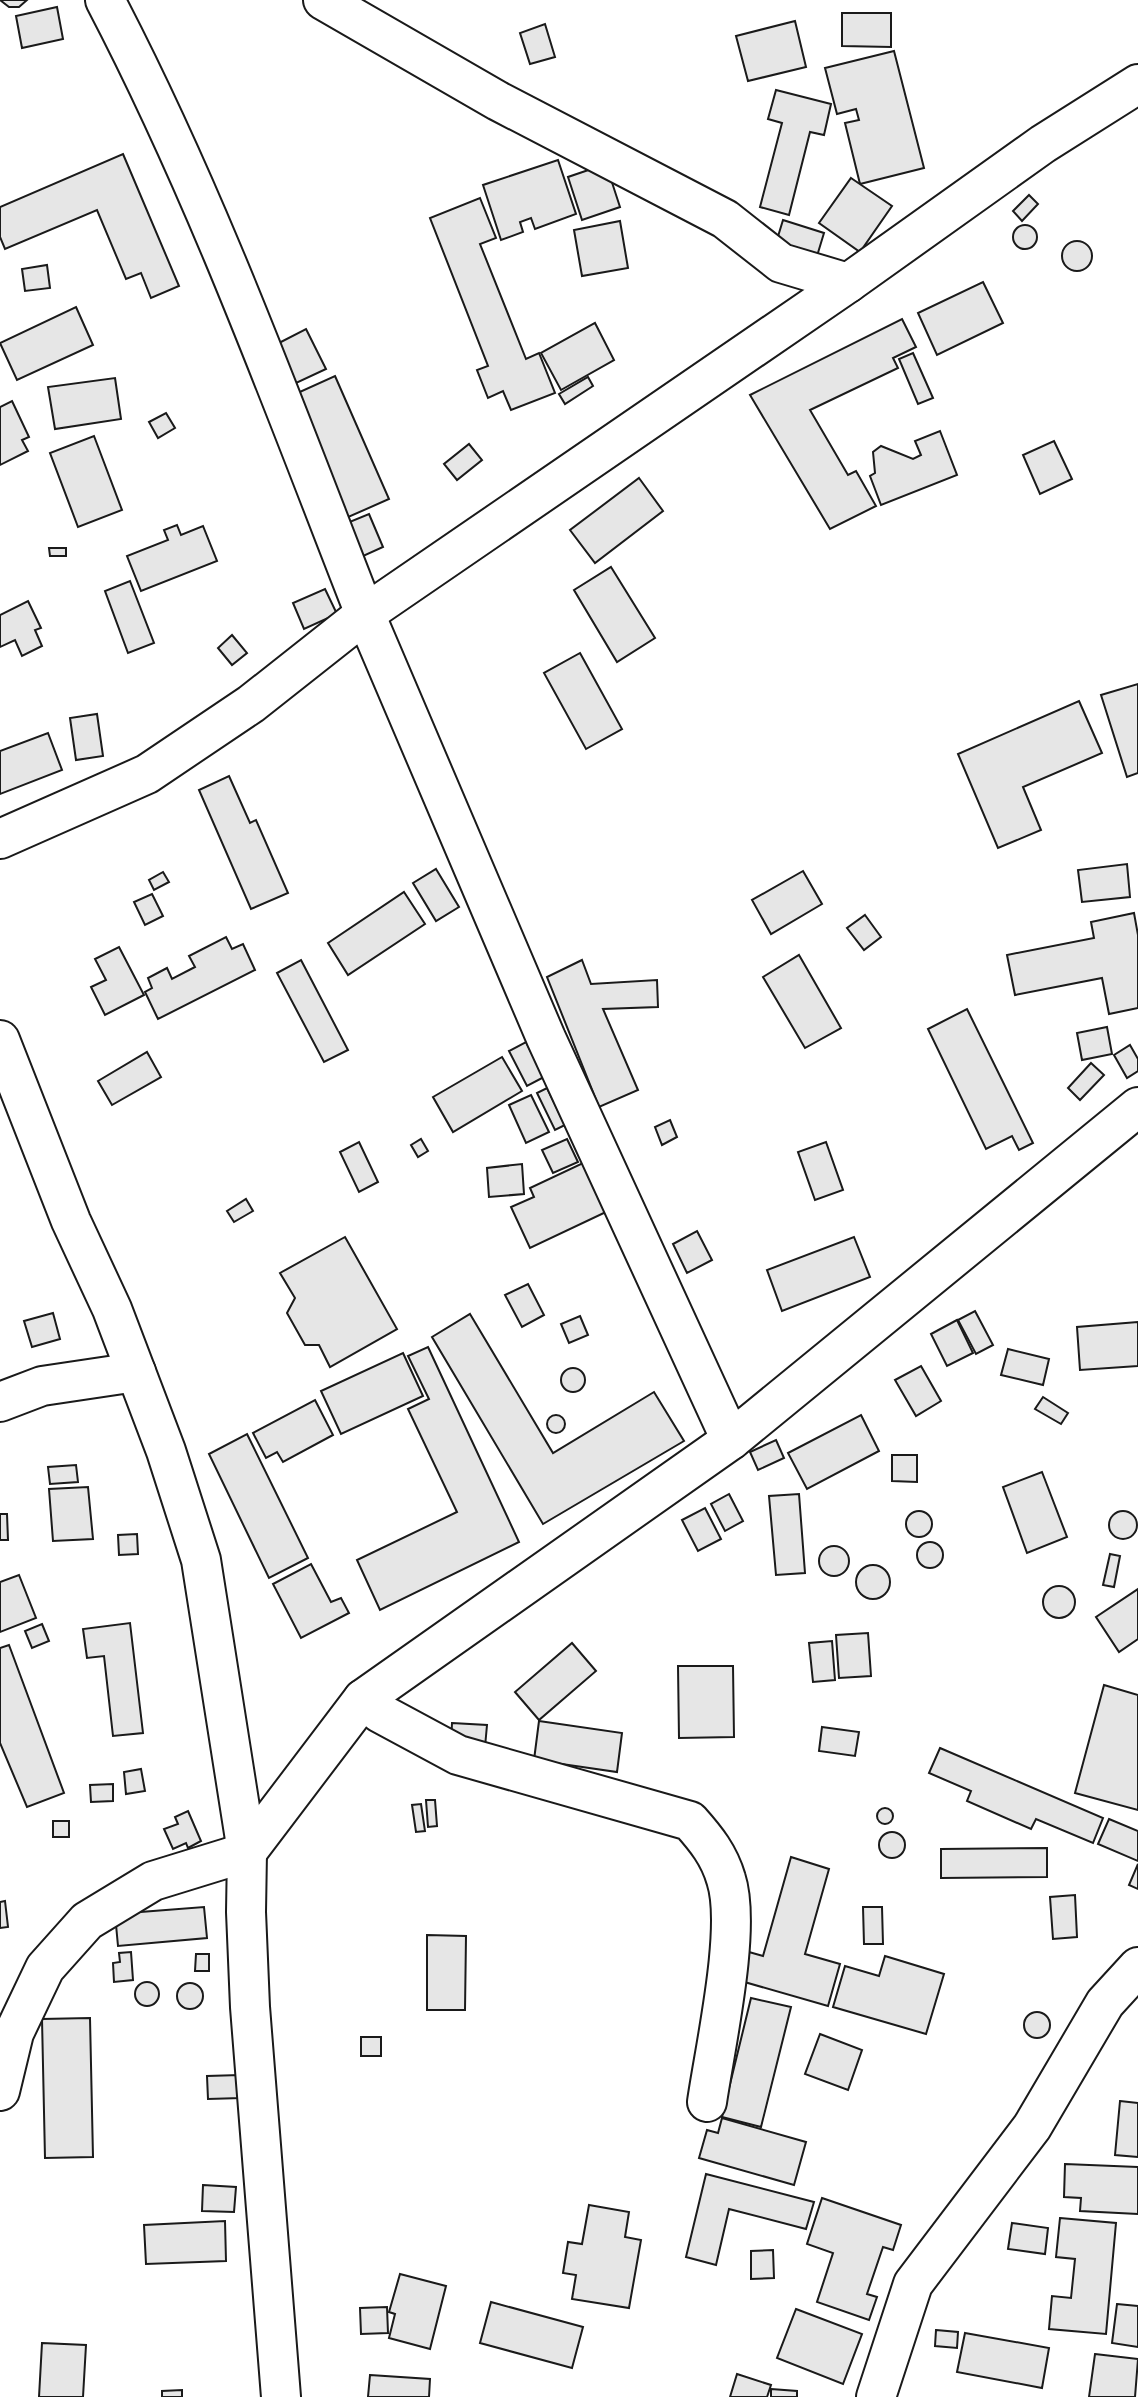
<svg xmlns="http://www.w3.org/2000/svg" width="1138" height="2397" font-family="'PT Sans Narrow',sans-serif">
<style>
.building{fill:#e6e6e6;stroke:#1a1a1a;stroke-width:2}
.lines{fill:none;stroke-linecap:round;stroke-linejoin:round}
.minor-casing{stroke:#1a1a1a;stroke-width:42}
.minor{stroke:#fff;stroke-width:38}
</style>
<rect width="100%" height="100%" fill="#fff"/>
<g class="building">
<path d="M0,0H27L19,7H9Z"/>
<path d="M57,7L63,39L22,48L16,16Z"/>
<path d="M842,13H891V47L842,46Z"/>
<path d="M795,21L806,67L748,81L736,36Z"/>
<path d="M545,24L555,57L530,64L520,33Z"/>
<path d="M894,51L924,168L860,184L845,123L859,120L856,109L837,114L825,68Z"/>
<path d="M776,90L831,104L824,135L810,132L789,215L760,207L782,123L768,119Z"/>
<path d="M123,154L179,286L151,298L141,273L126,279L97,210L5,249L0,237V207Z"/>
<path d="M558,160L576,214L535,229L531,218L520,222L523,232L501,240L483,185Z"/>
<path d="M606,164L620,207L582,220L568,177Z"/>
<path d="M851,178L892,206L860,252L819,223Z"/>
<path d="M1029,195L1038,204L1022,221L1013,211Z"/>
<path d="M480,198L496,238L480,244L526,359L539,353L555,393L511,410L503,391L488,398L477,370L488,366L430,218Z"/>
<path d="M783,220L824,233L817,256L776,243Z"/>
<path d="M620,221L628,268L582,276L574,230Z"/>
<circle cx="1025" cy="237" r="12"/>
<circle cx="1077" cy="256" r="15"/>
<path d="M47,265L50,288L25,291L22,269Z"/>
<path d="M983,282L1003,323L937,355L918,313Z"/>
<path d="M76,307L93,345L17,380L0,343Z"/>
<path d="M902,319L916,347L893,358L898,368L810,410L848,475L856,471L876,506L830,529L750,395Z"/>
<path d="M595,323L614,360L561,390L541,353Z"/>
<path d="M306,329L326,369L294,384L275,345Z"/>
<path d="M913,353L933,398L918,404L899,359Z"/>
<path d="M335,376L389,499L346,518L293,395Z"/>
<path d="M588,377L593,386L565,404L559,394Z"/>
<path d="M115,378L121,419L55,429L48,387Z"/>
<path d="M12,401L29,437L22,440L28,451L0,465V407Z"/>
<path d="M166,413L175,428L158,438L149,422Z"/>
<path d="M940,431L957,475L881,505L870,476L875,473L873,452L881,446L913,459L921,455L915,441Z"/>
<path d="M94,436L122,510L78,527L50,453Z"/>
<path d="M1054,441L1072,479L1040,494L1023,455Z"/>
<path d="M469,444L482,460L457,480L444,464Z"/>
<path d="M639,478L663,511L595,563L570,530Z"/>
<path d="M369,514L383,547L361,557L347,523Z"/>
<path d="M177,525L181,535L203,526L217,561L141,591L127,556L168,540L164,530Z"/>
<path d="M49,548H66V556H50Z"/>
<path d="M611,567L655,638L617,662L574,590Z"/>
<path d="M130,581L154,643L128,653L105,591Z"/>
<path d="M325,589L337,614L304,629L293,603Z"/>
<path d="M28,601L41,628L35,630L42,646L22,656L15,640L0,647V615Z"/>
<path d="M232,635L247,653L232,665L218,648Z"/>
<path d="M580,653L622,729L586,749L544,673Z"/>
<path d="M1138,684V773L1127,777L1101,695Z"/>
<path d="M1079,701L1102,753L1023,787L1041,830L998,848L958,754Z"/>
<path d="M97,714L103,756L76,760L70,718Z"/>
<path d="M48,733L62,770L0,794V751Z"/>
<path d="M229,776L250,823L256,820L288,893L251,909L199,790Z"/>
<path d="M1127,864L1130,897L1082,902L1078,870Z"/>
<path d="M436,869L459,907L436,921L413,883Z"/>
<path d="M803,871L822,904L771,934L752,900Z"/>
<path d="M163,872L169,882L154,890L149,880Z"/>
<path d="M404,892L425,924L348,975L328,943Z"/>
<path d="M152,894L163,916L145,925L134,902Z"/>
<path d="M1134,913L1138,935V1008L1109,1014L1102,978L1015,995L1007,955L1094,938L1091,922Z"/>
<path d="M865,915L881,937L864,950L847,928Z"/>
<path d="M226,937L232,949L243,944L255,970L158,1019L145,992L152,988L148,978L167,968L172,979L195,967L189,956Z"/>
<path d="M119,947L144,995L105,1015L91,987L106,980L95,959Z"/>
<path d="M799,955L841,1028L805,1048L763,977Z"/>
<path d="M301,960L348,1050L324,1062L277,973Z"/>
<path d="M582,960L591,984L657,980L658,1007L603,1009L638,1090L599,1107L547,977Z"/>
<path d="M967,1009L1033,1143L1019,1150L1012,1136L986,1149L928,1029Z"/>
<path d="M1107,1027L1112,1054L1082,1060L1077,1033Z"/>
<path d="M526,1042L544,1077L527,1086L509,1051Z"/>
<path d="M1130,1045L1138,1059V1071L1127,1078L1114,1055Z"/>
<path d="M147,1052L161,1077L112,1105L98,1081Z"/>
<path d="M502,1057L522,1091L453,1132L433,1097Z"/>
<path d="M1091,1063L1104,1075L1080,1100L1068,1088Z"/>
<path d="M547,1088L565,1125L555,1130L537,1093Z"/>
<path d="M531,1095L549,1132L526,1143L509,1105Z"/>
<path d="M670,1120L677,1137L662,1145L655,1127Z"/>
<path d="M421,1139L428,1151L418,1157L411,1145Z"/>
<path d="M567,1139L578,1162L553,1173L542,1150Z"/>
<path d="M359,1142L378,1182L359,1192L340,1152Z"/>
<path d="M826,1142L843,1190L815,1200L798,1152Z"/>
<path d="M583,1163L606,1212L530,1248L511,1207L534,1197L530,1188Z"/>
<path d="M522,1164L524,1194L489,1197L487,1168Z"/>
<path d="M246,1199L253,1211L234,1222L227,1211Z"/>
<path d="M697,1231L712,1260L687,1273L673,1244Z"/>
<path d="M345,1237L397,1329L330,1367L319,1345H305L287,1313L295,1298L280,1273Z"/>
<path d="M854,1237L870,1277L782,1311L767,1270Z"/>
<path d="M528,1284L544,1315L522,1327L505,1295Z"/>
<path d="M975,1311L993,1345L976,1354L958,1320Z"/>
<path d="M53,1313L60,1339L32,1347L24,1321Z"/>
<path d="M470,1314L553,1453L654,1392L684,1441L543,1524L432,1337Z"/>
<path d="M580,1316L588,1335L569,1343L561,1324Z"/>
<path d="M957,1320L973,1353L947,1366L931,1334Z"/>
<path d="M1138,1322V1366L1080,1370L1077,1327Z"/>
<path d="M428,1347L519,1542L380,1610L357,1560L457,1512L408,1409L429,1399L408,1356Z"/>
<path d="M1008,1349L1049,1359L1043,1385L1001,1375Z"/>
<path d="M403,1353L423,1396L341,1434L321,1391Z"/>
<path d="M921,1366L941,1401L916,1416L895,1380Z"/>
<circle cx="573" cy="1380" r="12"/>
<path d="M1043,1397L1068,1413L1061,1424L1035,1409Z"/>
<path d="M315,1400L333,1435L283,1462L277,1452L266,1458L253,1433Z"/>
<path d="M861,1415L879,1451L807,1489L788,1453Z"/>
<circle cx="556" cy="1424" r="9"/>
<path d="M247,1434L308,1558L269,1578L209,1454Z"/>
<path d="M776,1440L784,1458L758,1470L750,1452Z"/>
<path d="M892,1455H917V1482L892,1481Z"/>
<path d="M76,1465L78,1482L50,1484L48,1467Z"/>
<path d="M1042,1472L1067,1537L1027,1553L1003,1487Z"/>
<path d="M88,1487L93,1539L53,1541L49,1489Z"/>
<path d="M729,1494L743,1521L725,1531L711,1504Z"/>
<path d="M799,1494L805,1573L776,1575L769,1496Z"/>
<path d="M705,1508L721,1539L698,1551L682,1520Z"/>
<circle cx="919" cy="1524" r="13"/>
<circle cx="1123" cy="1525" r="14"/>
<path d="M0,1514H7L8,1540H0Z"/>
<path d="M137,1534L138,1554L119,1555L118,1535Z"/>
<circle cx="930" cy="1555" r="13"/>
<circle cx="834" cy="1561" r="15"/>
<path d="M1110,1554L1120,1556L1114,1587L1103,1585Z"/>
<path d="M311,1564L331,1602L341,1598L349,1613L301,1638L273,1584Z"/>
<circle cx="873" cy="1582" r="17"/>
<path d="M19,1575L36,1618L0,1632V1582Z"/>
<circle cx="1059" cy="1602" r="16"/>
<path d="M1138,1589V1639L1119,1652L1096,1617Z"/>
<path d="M130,1623L143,1733L113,1736L104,1656L87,1658L83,1629Z"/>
<path d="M42,1624L49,1641L32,1648L25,1631Z"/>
<path d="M868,1633L871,1676L839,1678L836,1635Z"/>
<path d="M832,1641L835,1680L813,1682L809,1643Z"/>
<path d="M572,1643L596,1671L539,1720L515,1692Z"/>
<path d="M9,1645L64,1793L27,1807L0,1743V1648Z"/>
<path d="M678,1666H733L734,1737L679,1738Z"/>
<path d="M1104,1685L1138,1695V1810L1075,1793Z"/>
<path d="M539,1721L622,1733L617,1772L534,1760Z"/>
<path d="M452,1723L487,1725L485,1747L451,1745Z"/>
<path d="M822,1727L859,1732L855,1756L819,1751Z"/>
<path d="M940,1748L1103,1818L1093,1843L1036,1819L1031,1829L967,1801L971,1791L929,1773Z"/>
<path d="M141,1769L145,1791L126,1794L124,1772Z"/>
<path d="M113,1784V1801L91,1802L90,1785Z"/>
<path d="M426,1800H435L437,1826L428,1827Z"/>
<path d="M421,1804L425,1831L416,1832L412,1805Z"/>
<circle cx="885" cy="1816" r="8"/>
<path d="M188,1811L201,1841L188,1848L186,1843L173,1849L164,1829L178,1824L175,1817Z"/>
<path d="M1109,1819L1138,1831V1861L1098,1844Z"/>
<rect x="53" y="1821" width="16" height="16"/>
<circle cx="892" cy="1845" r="13"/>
<path d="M1047,1848V1877L941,1878V1849Z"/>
<path d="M791,1857L829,1869L805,1954L840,1964L828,2006L741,1981L749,1952L763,1956Z"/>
<path d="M1138,1864V1889L1129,1885Z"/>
<path d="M1075,1895L1077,1937L1053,1939L1050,1897Z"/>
<path d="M5,1901L8,1927L0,1928V1902Z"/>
<path d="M204,1907L207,1938L118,1946L115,1914Z"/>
<path d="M863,1907H882L883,1944H864Z"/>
<path d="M427,1935L466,1936L465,2010H427Z"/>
<path d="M131,1952L133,1980L114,1982L113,1963L120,1962L119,1953Z"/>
<path d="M196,1954H209V1971H195Z"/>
<path d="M885,1956L944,1974L926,2034L833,2007L845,1966L879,1976Z"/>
<circle cx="147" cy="1994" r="12"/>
<circle cx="190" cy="1996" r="13"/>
<path d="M751,1998L791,2007L761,2127L722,2117Z"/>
<circle cx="1037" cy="2025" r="13"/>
<path d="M90,2018L93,2157L45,2158L42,2019Z"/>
<path d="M820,2034L862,2050L848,2090L805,2074Z"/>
<rect x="361" y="2037" width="20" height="19"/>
<path d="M240,2075L241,2098L208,2099L207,2076Z"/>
<path d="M1120,2101L1138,2103V2157L1115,2155Z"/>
<path d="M722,2118L806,2142L794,2185L699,2158L707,2130L718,2133Z"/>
<path d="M1065,2164L1138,2167V2214L1080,2211L1081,2198L1064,2197Z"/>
<path d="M706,2174L814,2202L806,2229L729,2209L716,2265L686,2257Z"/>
<path d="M203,2185L236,2187L234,2212L202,2211Z"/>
<path d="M822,2198L901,2225L893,2250L883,2247L867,2294L877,2297L869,2320L817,2302L833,2253L807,2244Z"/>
<path d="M589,2205L629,2212L625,2237L641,2240L629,2308L572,2299L576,2275L563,2273L568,2242L582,2244Z"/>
<path d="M1060,2218L1116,2223L1106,2334L1049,2329L1052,2296L1071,2298L1075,2259L1056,2257Z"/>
<path d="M225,2221L226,2261L146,2264L144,2225Z"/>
<path d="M1012,2223L1048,2228L1045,2254L1008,2249Z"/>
<path d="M773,2250L774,2278L751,2279V2251Z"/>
<path d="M400,2274L446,2286L430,2349L389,2338L395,2314L389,2312Z"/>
<path d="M491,2302L583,2327L572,2368L480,2343Z"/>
<path d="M1117,2304L1138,2306V2347L1112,2343Z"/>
<path d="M387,2307L388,2333L361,2334L360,2308Z"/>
<path d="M796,2309L862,2334L843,2384L777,2358Z"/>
<path d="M936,2330L958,2332L957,2348L935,2346Z"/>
<path d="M965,2333L1049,2348L1042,2388L957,2372Z"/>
<path d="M42,2343L86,2345L83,2397H39Z"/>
<path d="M1095,2354L1138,2359L1135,2397H1089Z"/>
<path d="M737,2374L771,2385L767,2397H730Z"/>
<path d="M370,2375L430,2379L429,2397H368Z"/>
<path d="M771,2389L797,2391V2397H771Z"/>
<path d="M182,2390V2397H162V2391Z"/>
</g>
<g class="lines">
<g class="minor-casing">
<g id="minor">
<path d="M105,0C208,197 284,407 365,614L848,283L1043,144L1138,84"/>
<path d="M323,0L498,101L725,219L781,263L848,283"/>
<path d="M0,839L147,774L251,704L365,614L546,1038L731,1440"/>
<path d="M0,1040L71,1221L112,1309L166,1451L201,1560L247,1852L246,1912L250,2007L281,2397"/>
<path d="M0,1402L42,1386L136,1372"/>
<path d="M363,1699L380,1713L458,1755L690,1821C706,1839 719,1855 726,1879C742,1928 715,2047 707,2102"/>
<path d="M0,2091L14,2033L45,1968L87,1921L153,1881L247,1852L363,1699L731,1440L1138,1107"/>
<path d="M876,2397L913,2284L1032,2127L1105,2003L1138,1967"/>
</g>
</g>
<use href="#minor" class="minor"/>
</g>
</svg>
